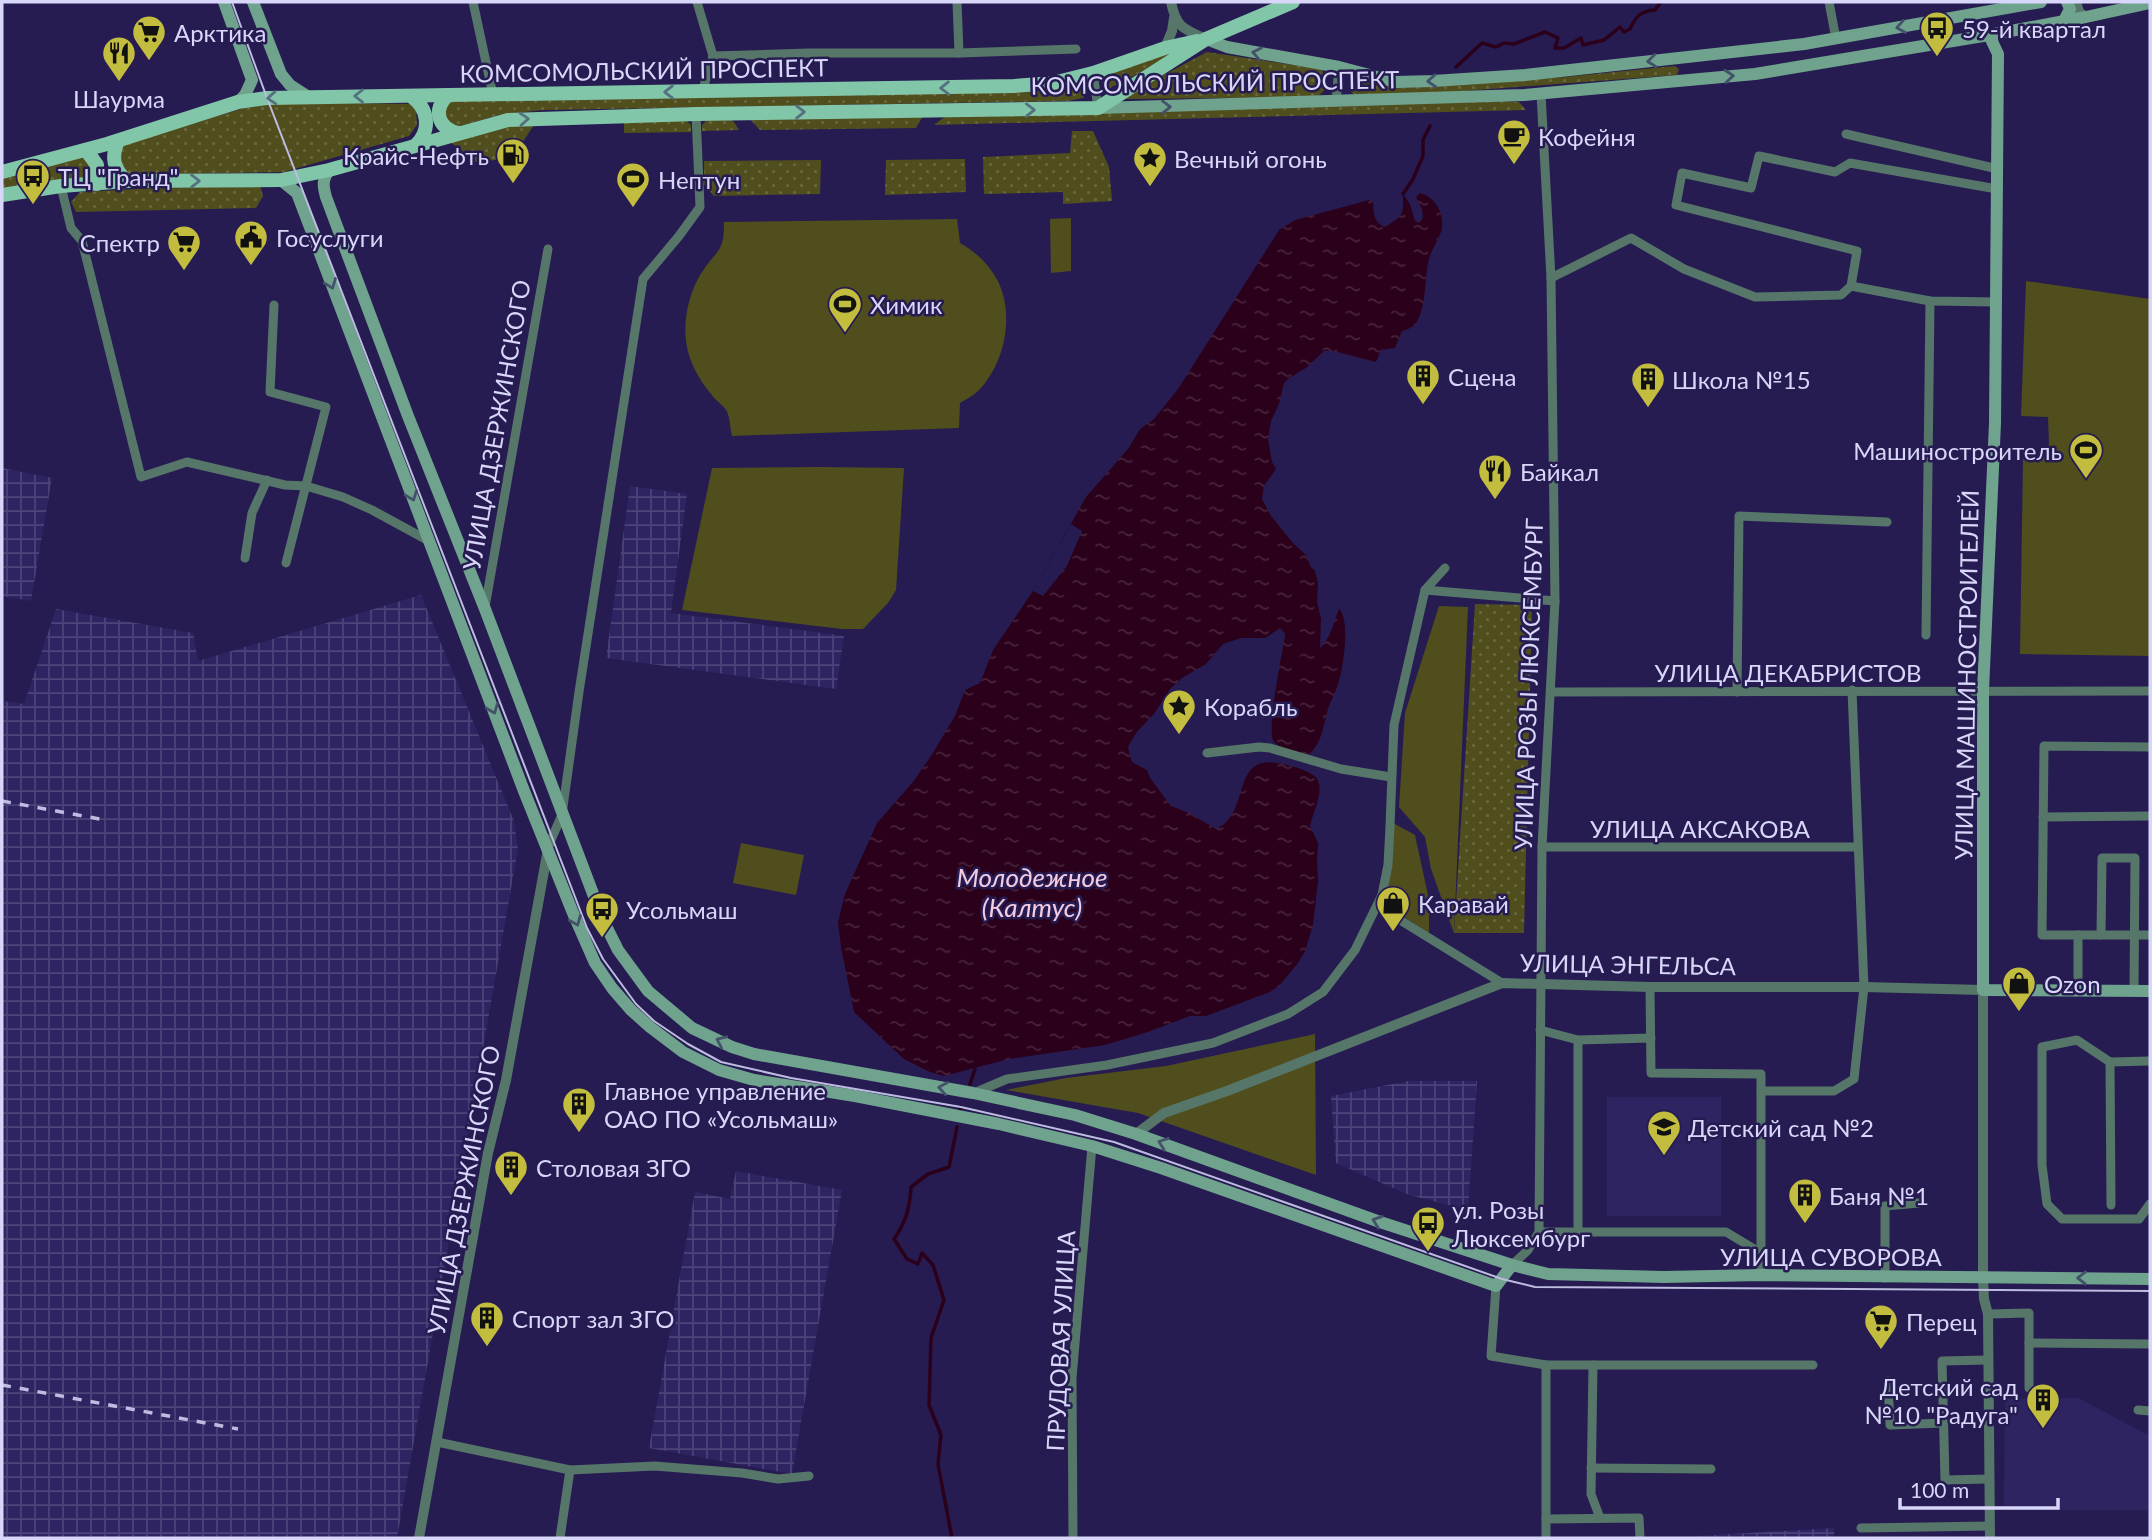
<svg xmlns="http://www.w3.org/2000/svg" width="2152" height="1540" font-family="Lato,sans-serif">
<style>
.built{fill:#2f2462}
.industrial{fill:url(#industrial-grid)}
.grass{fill:url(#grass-dots)}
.green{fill:#504e1d}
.water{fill:url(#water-ripples)}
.pier{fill:#261c52}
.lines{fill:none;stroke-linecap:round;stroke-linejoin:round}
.stream{stroke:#2a001a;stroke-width:3.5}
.minor{stroke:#567669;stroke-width:9}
.tertiary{stroke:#567669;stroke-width:10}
.secondary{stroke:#6fa38e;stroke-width:12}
.primary{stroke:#82c6aa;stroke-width:14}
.tram{stroke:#bebce0;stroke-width:2}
.rail{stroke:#bebce0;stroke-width:3.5;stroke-dasharray:9 9;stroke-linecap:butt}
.oneway{stroke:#43526a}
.oneway2{stroke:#54717e}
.labels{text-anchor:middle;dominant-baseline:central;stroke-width:5;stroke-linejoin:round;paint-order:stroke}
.poi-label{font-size:24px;fill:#d8d7f9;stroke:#261c52;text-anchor:start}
.street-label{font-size:24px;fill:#d8d7f9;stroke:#261c52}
.water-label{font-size:26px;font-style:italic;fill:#f5cbe0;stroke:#261c52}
</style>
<defs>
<pattern id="industrial-grid" width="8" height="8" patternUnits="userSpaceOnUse" patternTransform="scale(1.75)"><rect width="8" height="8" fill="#2f2462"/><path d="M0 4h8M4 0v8" fill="none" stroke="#4c4379"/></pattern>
<pattern id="grass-dots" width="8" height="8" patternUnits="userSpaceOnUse" patternTransform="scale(1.75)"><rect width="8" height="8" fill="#504e1d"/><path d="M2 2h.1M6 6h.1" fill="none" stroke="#68673f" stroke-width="1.8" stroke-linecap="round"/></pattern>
<pattern id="water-ripples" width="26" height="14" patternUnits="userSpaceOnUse" patternTransform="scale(1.75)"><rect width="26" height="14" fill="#2a001a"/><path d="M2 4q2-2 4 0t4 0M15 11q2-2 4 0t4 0" fill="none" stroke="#48243c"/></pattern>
</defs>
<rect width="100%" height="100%" fill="#261c52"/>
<g class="built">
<rect x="1607" y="1097" width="114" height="119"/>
<path d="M2078,1398L2148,1435V1510H2004L2005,1399Z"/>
</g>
<g class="industrial">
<path d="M2,468L52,478L31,601L2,596Z"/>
<path d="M630,486L687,494L671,613L844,636L836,689L606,658Z"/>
<path d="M421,595L514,821L518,849L397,1538H2V701L24,704L56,609L193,633L198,661Z"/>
<path d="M1408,1081H1477L1468,1210L1409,1195L1336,1163L1331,1096Z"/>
<path d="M736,1171L842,1190L792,1474L649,1448L695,1192L730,1199Z"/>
<path d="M1834,1528V1538H1663Z"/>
</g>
<g class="grass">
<path d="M1176,51V54L1106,90L1101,76Z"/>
<path d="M1207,52L1321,69L1327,77L1326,89L1317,97L1124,99L1126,95Z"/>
<path d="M1674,66L1679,69L1677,75L1451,92L1356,96L1351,92L1349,83L1354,77L1434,86L1565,77Z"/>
<path d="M1076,83L1085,87L1087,92L1083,98L1068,101L543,110L499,115L454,128L448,125L444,105L450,100Z"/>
<path d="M1502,101L1519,102L1526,110L934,125L947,115Z"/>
<path d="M287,102L411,104L416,110L417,125L409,136L284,172L130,175L121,170L117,151L122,144L244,108Z"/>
<path d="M923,116L916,128L760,130L749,118Z"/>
<path d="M539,117L517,151L515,158L476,162L444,137Z"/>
<path d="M728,118L734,122L739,130L702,131V125L707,120Z"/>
<path d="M685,119L691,125V132L624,133V120Z"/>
<path d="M1072,131H1093L1109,167L1112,201L1063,204V192L984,194L983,157L1070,153Z"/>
<path d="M85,152L95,182L2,194V174Z"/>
<path d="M965,159L966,192L885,195L886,160Z"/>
<path d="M821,160L820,194L714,196L704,184V161Z"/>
<path d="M260,185L263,196L256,208L76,212L71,202L80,192L156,188Z"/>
<path d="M1475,604L1532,605L1524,933H1454Z"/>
</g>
<g class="green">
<path d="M1071,218V271L1051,273L1050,219Z"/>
<path d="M957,219L960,243C974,251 986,261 995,276C1016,310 1006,363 978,391C973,396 966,399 960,403L959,428L732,436C730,428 730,416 726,410C722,404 715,400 711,394C699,380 688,360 686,341C683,317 690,289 704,269C719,248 724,251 724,222Z"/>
<path d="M2026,281L2150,299V656L2020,654L2023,459H2036L2049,444L2048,417L2021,416Z"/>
<path d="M819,467L904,468L896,590L888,603L863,629H842L682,610L712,468Z"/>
<path d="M1439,606L1468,607L1454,933L1431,869L1425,837L1399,807L1405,713Z"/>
<path d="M1393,823L1415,835L1429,900V933L1395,911L1383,893Z"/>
<path d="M741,843L804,855L796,895L733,883Z"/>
<path d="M1315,1034L1316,1175L1138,1113L1006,1090L1066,1078L1166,1066Z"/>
</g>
<path class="water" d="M1420,193C1436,197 1446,216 1441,232C1437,243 1430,252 1428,263C1425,278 1426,318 1412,327C1409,329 1405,330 1402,331L1395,348L1381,350L1376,362L1334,351H1324L1306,368L1289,378L1284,383L1279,404L1271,421L1268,439L1272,462L1276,469L1264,486L1262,499L1271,516L1293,543L1307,556L1310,566L1315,571L1318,583L1317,601L1321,619L1320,648C1330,640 1334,622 1339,609C1351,619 1343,673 1337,687C1334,696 1329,704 1327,713C1324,725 1320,749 1307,755C1297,753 1278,749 1273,740C1267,728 1282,653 1285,636V633L1280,628L1265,638H1241L1223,644L1206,664L1182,678L1170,689L1154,714L1136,733L1128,747L1132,762L1147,770L1150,778L1171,806L1189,813L1216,829C1252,814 1229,751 1282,764C1292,766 1304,769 1313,775C1328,784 1313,812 1310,826L1318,843L1317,861L1318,881L1313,925L1305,951L1298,963L1280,985L1270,992L1206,1016H1190L1145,1033L1105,1045L1009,1059L944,1076L930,1072L904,1059L854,1012L841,947L838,922L845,894L877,823L913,782L931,756L955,716L965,690L980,683L993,650L1033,591L1086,497L1128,449L1140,429L1154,419L1178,389L1279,230L1295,220L1369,200L1373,202C1374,212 1373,223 1385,227C1405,215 1403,214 1403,194L1410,204L1415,221L1419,223L1423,218L1422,209L1416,197Z"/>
<path class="pier" d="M1071,524L1082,531L1067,566L1043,596L1033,591Z"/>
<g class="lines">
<g class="stream">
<path d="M1456,67L1482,43L1496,47L1504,43L1514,44L1545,32L1558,38L1555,48H1564L1581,38L1583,45L1604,40L1620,27L1624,32L1630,29C1636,16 1641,11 1655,10L1661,2"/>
<path d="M1403,194L1413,179L1423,156V140L1430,126"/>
<path d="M970,1084L975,1069"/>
<path d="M960,1110L961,1107"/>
<path d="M952,1538L938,1464L941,1435L929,1405L931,1338L944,1300L933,1265L922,1253L918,1264L907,1259L894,1239C906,1222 910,1207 911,1187L928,1174L949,1167L957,1127"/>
</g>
<g class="minor">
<path d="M473,2L493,95"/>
<path d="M697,2L713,56"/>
<path d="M1829,2L1836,39"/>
<path d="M959,53L1076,49"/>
<path d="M1093,73L1098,108"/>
<path d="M702,92L713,56L809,53H959L957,2"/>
<path d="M1336,102L1339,67"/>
<path d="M1846,134L1998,169"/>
<path d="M61,186L71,228L82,241L141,477L187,462L285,485L306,486L343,497L372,510L429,541"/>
<path d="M1551,278L1631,238L1684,269L1755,297L1841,295L1851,286L1930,301L1997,302"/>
<path d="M1851,286L1857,251L1676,205L1682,173L1751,188L1759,156L1835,172L1850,163L1997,189"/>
<path d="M274,305L270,392L326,407L286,563"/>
<path d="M245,558L252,513L267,480"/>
<path d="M1445,568L1425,590L1394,725L1390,826L1388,865L1382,895L1387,912L1502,983"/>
<path d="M1425,590L1555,601"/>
<path d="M485,607L548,249"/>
<path d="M1926,635L1930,301"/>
<path d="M1551,692L2150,691"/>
<path d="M1737,692L1739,516L1887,522"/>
<path d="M2150,747L2044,746L2042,935H2150"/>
<path d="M1207,753L1259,747L1270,748L1341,769L1391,777"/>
<path d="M2043,817L2150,816"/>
<path d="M1542,847H1858"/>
<path d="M548,849C551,837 558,826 562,814L579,692L643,279L679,236L700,207L696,114"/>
<path d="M2101,935L2102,858H2135L2134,991"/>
<path d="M1650,987L1651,1073L1761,1074V1275"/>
<path d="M2078,991V935"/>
<path d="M1540,1030L1578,1040V1232"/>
<path d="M1578,1040L1651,1038"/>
<path d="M2150,1061L2110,1062L2077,1040L2042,1047V1165L2047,1204L2062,1219H2139L2150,1204"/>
<path d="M2110,1062L2111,1205"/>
<path d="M1761,1091H1834L1854,1079L1864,987L1852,690"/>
<path d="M974,1093L1007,1079L1107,1065L1213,1043L1288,1014L1323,992L1355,950L1382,895"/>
<path d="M1539,1232H1726L1761,1253"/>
<path d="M1512,1265L1528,1250L1539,1232L1542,847L1555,601L1551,278L1541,94"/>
<path d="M1885,1278V1206L1919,1203"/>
<path d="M1496,1286L1491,1356L1546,1365H1813"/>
<path d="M1988,1314L2029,1313V1388"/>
<path d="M2029,1343L2150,1344"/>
<path d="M1988,1360L1942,1361L1945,1480L1989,1479"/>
<path d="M1546,1365V1538"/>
<path d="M1593,1365L1591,1494L1600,1518"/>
<path d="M1888,1381L1890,1425L1944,1423"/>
<path d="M2138,1410L2150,1411"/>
<path d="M437,1442L570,1470L655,1466L742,1473L778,1479L809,1476"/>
<path d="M1591,1468L1711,1469"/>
<path d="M1546,1519L1639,1518L1640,1538"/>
<path d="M1861,1528L1990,1526"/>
<path d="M560,1538L570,1470"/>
<path d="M1073,1538L1072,1378L1092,1146"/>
</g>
<g class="tertiary">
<path d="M1171,2C1176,27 1183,29 1206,39"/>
<path d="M2076,2L2079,12L2086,17"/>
<path d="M1165,48L1172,31L1174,18"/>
<path d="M1136,1134L1164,1113L1227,1091L1502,983L1650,987H1864L1983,990V1277L1984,1299L1988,1314L1990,1538"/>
<path d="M419,1538L488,1153L506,1080L548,849"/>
</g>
<g class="secondary">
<path d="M224,2L252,80L245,95L238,102"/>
<path d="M253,2L281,74L290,85L307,96"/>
<path d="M2064,21L2070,9L2067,2"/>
<path d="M1989,35L1998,54L1995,423L1983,691V990L2150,991"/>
<path d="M1206,39L1227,47L1339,67L1396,82L1433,81L1525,75L1804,44L2041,2"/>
<path d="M1098,108L1524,95L1755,74L1989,35L2086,17L2150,3"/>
<path d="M329,170C322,180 323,186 326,197L408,416L485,609L603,920L618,950L648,991L692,1028L732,1047L754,1054L973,1093L1075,1115L1136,1134L1380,1222L1512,1265L1548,1274L1664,1277L1761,1275L2150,1279"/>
<path d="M281,180L297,193L524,791L573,913L595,963L612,988L631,1010L650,1027L683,1052L719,1070L754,1080L855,1096L999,1124L1092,1146L1161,1168L1496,1286L1512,1265"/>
</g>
<g class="primary">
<path d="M448,95C433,109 437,128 458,133"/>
<path d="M411,96C429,109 431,130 416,145"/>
<path d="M118,141C111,157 113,169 127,181"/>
<path d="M86,150L97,165V184"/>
<path d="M2,172L107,144L238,102L267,98L1014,86L1053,83L1093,73L1165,48L1197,41"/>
<path d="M2,195L61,186L127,181L281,180L329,170L508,120L696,114L1098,108L1206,39L1293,2"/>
</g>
<path class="tram" d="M232,2L267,98L587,928L603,959L636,1004L654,1021L688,1044L721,1062L791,1078L961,1107L1114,1142L1502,1279L1535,1287L2150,1291"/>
<g class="rail">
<path d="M2,801L105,820"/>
<path d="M2,1385L238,1429"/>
</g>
</g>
<defs><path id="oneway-chevron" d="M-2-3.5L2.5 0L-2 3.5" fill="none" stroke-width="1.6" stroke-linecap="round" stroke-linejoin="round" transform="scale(1.75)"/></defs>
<g class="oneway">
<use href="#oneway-chevron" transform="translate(1901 27) rotate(170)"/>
<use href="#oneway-chevron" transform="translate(1257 53) rotate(-169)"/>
<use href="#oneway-chevron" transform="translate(1652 61) rotate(174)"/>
<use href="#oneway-chevron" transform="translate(1729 76) rotate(-5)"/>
<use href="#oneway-chevron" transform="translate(1432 81) rotate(177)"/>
<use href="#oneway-chevron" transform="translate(1166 107) rotate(-1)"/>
<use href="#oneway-chevron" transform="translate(331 284) rotate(69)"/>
<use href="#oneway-chevron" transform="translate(412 496) rotate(69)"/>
<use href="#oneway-chevron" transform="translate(493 709) rotate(69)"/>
<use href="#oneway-chevron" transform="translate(576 921) rotate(67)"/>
<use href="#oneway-chevron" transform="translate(721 1041) rotate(-155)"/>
<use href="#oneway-chevron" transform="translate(943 1088) rotate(-170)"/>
<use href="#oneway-chevron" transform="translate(1163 1143) rotate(-160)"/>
<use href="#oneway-chevron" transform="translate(1377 1221) rotate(-161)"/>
<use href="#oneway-chevron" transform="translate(2082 1278) rotate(-179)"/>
</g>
<g class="oneway2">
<use href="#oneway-chevron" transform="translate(945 88) rotate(179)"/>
<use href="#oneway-chevron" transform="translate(669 92) rotate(179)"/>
<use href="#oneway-chevron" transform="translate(359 96) rotate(180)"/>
<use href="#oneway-chevron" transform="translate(272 98) rotate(176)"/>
<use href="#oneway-chevron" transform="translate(1030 110) rotate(-1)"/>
<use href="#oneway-chevron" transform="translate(800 112) rotate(-1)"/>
<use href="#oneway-chevron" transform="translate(524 119) rotate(-4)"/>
<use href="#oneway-chevron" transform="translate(195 181)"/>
</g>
<defs>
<g id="bus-pin" transform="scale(1.75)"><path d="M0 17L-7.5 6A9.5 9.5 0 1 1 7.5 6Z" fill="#c3bd3f" stroke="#261c52"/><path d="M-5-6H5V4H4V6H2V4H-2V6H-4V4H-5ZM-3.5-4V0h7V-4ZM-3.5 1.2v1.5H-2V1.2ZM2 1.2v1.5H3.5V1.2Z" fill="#111"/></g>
<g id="supermarket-pin" transform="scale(1.75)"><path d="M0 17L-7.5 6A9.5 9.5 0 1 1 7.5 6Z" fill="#c3bd3f" stroke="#261c52"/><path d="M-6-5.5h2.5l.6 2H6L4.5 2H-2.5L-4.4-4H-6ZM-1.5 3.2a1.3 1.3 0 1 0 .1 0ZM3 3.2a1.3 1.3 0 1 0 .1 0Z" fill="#111"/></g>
<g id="restaurant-pin" transform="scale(1.75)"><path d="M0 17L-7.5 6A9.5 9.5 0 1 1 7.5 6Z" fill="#c3bd3f" stroke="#261c52"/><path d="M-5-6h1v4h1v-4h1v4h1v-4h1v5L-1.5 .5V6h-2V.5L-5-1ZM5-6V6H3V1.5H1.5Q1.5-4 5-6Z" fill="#111"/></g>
<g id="cafe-pin" transform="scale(1.75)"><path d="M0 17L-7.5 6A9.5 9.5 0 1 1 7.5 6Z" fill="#c3bd3f" stroke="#261c52"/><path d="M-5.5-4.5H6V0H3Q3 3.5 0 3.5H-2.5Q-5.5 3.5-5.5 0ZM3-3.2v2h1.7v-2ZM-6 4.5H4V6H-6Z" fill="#111"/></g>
<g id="fuel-pin" transform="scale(1.75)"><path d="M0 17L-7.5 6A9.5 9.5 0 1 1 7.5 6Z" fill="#c3bd3f" stroke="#261c52"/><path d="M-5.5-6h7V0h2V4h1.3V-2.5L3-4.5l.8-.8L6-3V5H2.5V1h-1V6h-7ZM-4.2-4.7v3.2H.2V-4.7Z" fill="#111"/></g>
<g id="sight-pin" transform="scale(1.75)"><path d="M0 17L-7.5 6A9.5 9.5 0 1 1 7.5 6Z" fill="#c3bd3f" stroke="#261c52"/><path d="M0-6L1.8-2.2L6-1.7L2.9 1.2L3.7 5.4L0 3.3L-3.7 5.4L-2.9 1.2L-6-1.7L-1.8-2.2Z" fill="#111"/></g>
<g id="stadium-pin" transform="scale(1.75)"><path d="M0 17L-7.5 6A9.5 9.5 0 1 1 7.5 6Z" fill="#c3bd3f" stroke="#261c52"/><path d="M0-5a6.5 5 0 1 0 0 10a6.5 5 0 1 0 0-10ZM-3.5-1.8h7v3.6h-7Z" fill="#111"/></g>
<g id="civic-pin" transform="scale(1.75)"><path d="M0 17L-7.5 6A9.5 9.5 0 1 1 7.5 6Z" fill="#c3bd3f" stroke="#261c52"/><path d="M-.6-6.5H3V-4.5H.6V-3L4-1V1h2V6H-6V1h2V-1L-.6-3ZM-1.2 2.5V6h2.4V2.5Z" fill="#111"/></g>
<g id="building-pin" transform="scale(1.75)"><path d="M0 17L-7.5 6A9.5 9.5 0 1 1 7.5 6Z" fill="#c3bd3f" stroke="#261c52"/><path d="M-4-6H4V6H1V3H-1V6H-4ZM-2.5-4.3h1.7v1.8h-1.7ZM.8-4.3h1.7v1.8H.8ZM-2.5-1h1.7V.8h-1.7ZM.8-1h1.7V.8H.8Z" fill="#111"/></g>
<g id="shop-pin" transform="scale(1.75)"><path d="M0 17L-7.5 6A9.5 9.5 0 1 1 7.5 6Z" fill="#c3bd3f" stroke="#261c52"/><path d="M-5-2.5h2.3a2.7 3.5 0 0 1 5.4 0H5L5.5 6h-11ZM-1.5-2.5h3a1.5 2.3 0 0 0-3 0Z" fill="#111"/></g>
<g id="school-pin" transform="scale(1.75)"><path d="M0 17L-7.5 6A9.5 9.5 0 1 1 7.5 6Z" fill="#c3bd3f" stroke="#261c52"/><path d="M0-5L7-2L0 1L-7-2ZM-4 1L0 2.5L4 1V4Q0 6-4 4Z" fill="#111"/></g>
</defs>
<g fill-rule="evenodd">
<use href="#bus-pin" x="1937" y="28"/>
<use href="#supermarket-pin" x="149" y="32"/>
<use href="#restaurant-pin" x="119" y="53"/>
<use href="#cafe-pin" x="1514" y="136"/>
<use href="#fuel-pin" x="513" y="155"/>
<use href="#sight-pin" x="1150" y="158"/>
<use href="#bus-pin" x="33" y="176"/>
<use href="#stadium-pin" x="633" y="179"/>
<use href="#civic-pin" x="251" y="237"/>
<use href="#supermarket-pin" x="184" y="242"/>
<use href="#stadium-pin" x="845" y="304"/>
<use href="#building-pin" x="1423" y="376"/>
<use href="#building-pin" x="1648" y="379"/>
<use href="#stadium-pin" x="2086" y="450"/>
<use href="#restaurant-pin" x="1495" y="471"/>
<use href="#sight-pin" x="1179" y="706"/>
<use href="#shop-pin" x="1393" y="903"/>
<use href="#bus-pin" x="602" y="909"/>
<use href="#shop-pin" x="2019" y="983"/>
<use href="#building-pin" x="579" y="1104"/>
<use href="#school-pin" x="1664" y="1127"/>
<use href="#building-pin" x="511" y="1167"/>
<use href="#building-pin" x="1805" y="1195"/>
<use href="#bus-pin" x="1428" y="1223"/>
<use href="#building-pin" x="487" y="1318"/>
<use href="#supermarket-pin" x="1881" y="1321"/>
<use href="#building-pin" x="2043" y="1400"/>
</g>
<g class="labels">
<g class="poi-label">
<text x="1962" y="28">59-й квартал</text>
<text x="174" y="32">Арктика</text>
<text x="119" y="98" text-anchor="middle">Шаурма</text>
<text x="1538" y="136">Кофейня</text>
<text x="489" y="155" text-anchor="end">Крайс-Нефть</text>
<text x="1174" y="158">Вечный огонь</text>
<text x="58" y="176">ТЦ "Гранд"</text>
<text x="658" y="179">Нептун</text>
<text x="276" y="237">Госуслуги</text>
<text x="160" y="242" text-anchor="end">Спектр</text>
<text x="870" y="304">Химик</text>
<text x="1448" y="376">Сцена</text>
<text x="1672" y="379">Школа №15</text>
<text x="2062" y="450" text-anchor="end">Машиностроитель</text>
<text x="1520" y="471">Байкал</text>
<text x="1204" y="706">Корабль</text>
<text x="1418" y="903">Каравай</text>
<text x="626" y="909">Усольмаш</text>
<text x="2044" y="983">Ozon</text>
<text x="604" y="1090">Главное управление<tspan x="604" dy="28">ОАО ПО «Усольмаш»</tspan></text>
<text x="1688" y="1127">Детский сад №2</text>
<text x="536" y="1167">Столовая ЗГО</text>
<text x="1829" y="1195">Баня №1</text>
<text x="1452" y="1209">ул. Розы<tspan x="1452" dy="28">Люксембург</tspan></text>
<text x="512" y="1318">Спорт зал ЗГО</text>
<text x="1906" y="1321">Перец</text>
<text x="2018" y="1386" text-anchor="end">Детский сад<tspan x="2018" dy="28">№10 "Радуга"</tspan></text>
</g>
<g class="street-label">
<text transform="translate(644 70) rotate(-1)">КОМСОМОЛЬСКИЙ ПРОСПЕКТ</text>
<text transform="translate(1215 82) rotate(-1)">КОМСОМОЛЬСКИЙ ПРОСПЕКТ</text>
<text transform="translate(496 425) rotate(-80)">УЛИЦА ДЗЕРЖИНСКОГО</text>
<text x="1788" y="672">УЛИЦА ДЕКАБРИСТОВ</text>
<text transform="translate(1966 675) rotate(-89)">УЛИЦА МАШИНОСТРОИТЕЛЕЙ</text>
<text transform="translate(1528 684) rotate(-88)">УЛИЦА РОЗЫ ЛЮКСЕМБУРГ</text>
<text x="1700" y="828">УЛИЦА АКСАКОВА</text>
<text transform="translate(1628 964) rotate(1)">УЛИЦА ЭНГЕЛЬСА</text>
<text transform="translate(463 1190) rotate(-79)">УЛИЦА ДЗЕРЖИНСКОГО</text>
<text x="1831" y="1256">УЛИЦА СУВОРОВА</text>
<text transform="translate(1060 1341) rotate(-87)">ПРУДОВАЯ УЛИЦА</text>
</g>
<g class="water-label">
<text x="1032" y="877">Молодежное<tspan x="1032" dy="30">(Калтус)</tspan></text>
</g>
</g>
<rect width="2152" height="1540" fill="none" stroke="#d8d7f9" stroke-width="7"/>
<path d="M1900 1498v10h158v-10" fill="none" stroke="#d8d7f9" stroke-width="3.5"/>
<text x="1910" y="1498" font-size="21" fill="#d8d7f9" stroke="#261c52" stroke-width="5" paint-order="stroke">100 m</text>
</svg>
